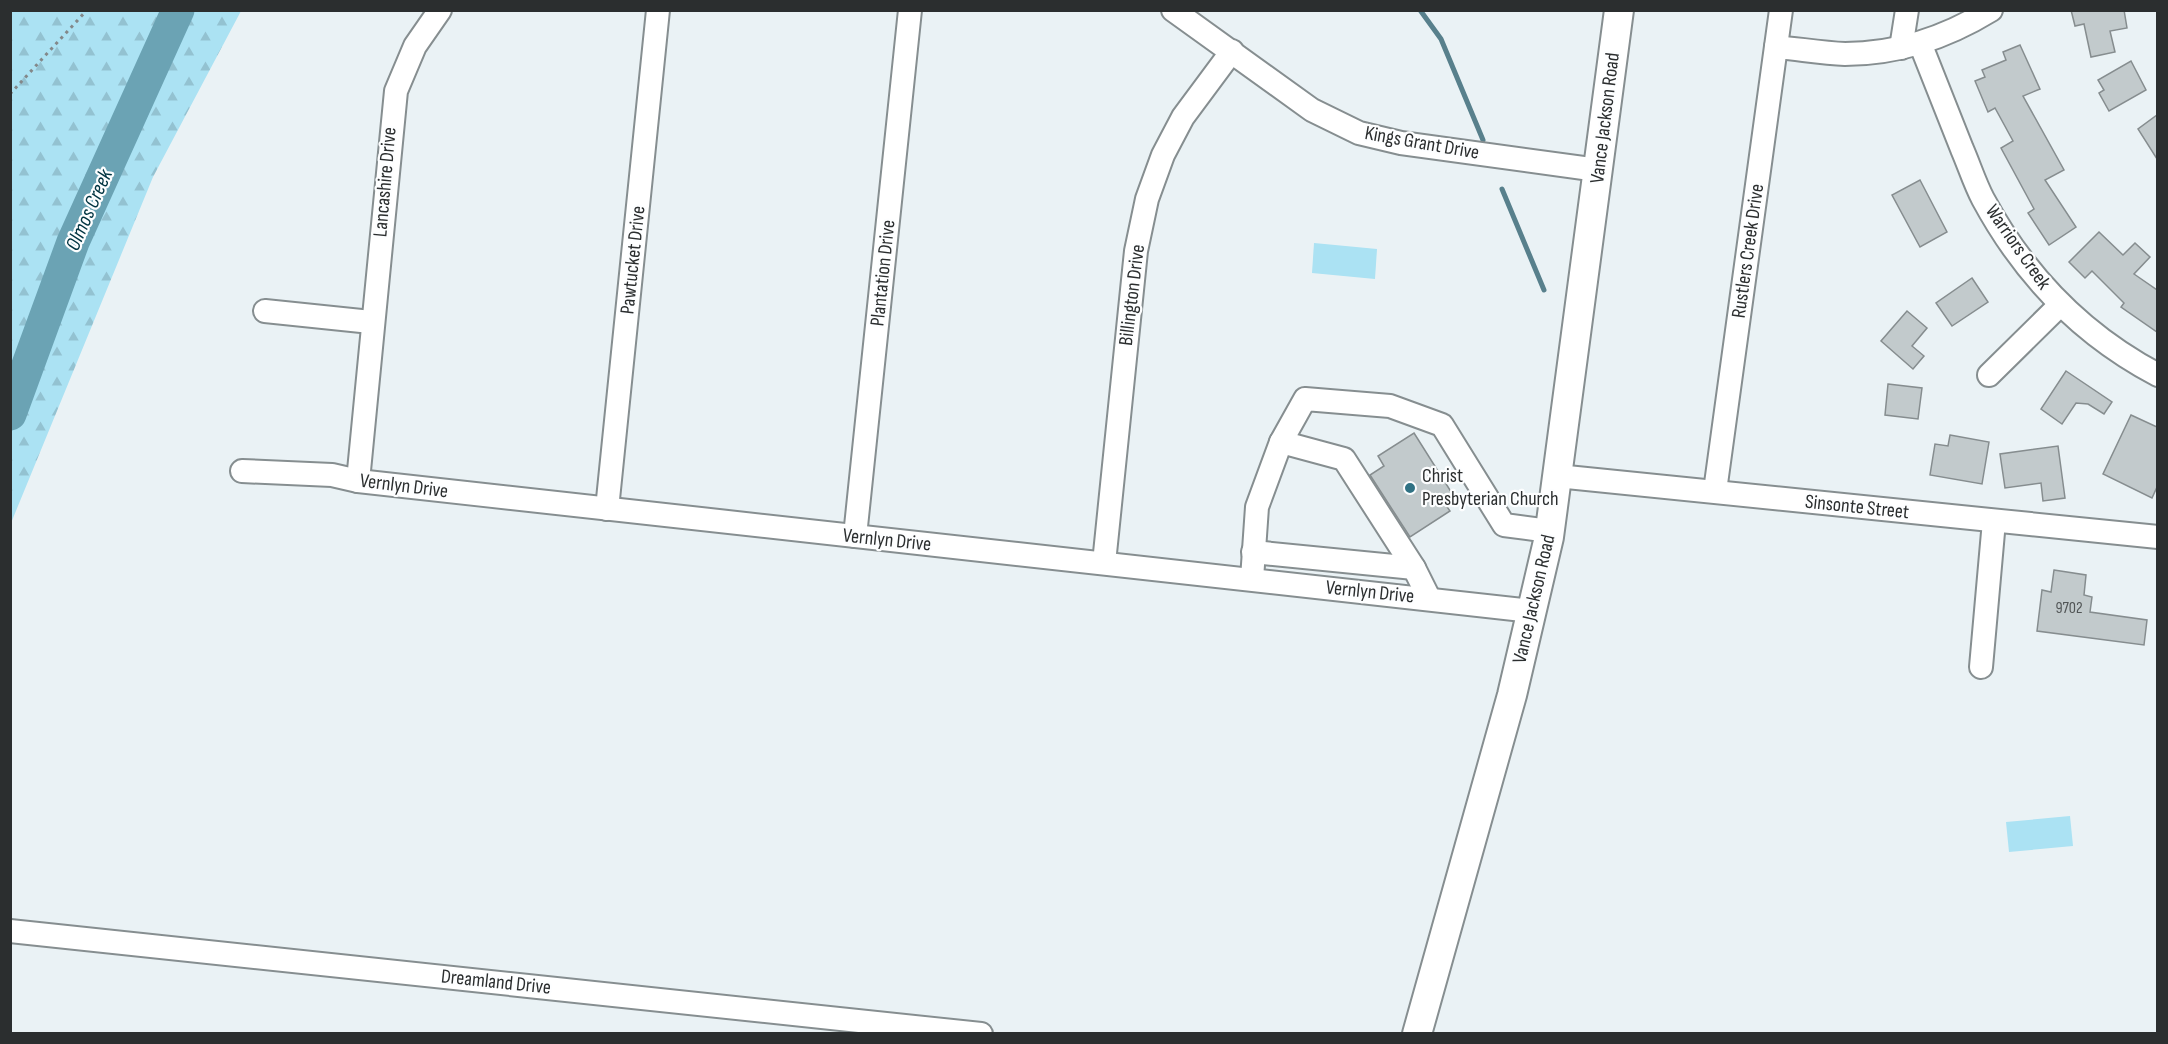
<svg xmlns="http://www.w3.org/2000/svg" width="2168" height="1044" font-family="'Sofia Sans Condensed',sans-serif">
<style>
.green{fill:#abe2f3}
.forest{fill:url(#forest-firs)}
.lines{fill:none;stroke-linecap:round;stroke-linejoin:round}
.stream{stroke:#58808c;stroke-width:5}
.river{stroke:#6ba3b4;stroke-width:33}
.building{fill:#c2cacc;stroke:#868d8f;stroke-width:1.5}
.minor-casing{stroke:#868e90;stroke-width:26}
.major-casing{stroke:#868e90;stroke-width:32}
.path{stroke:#83888a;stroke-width:3;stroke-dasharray:3 4.5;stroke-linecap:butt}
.minor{stroke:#fff;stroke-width:22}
.major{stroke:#fff;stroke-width:28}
.poi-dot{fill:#307284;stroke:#fdfeff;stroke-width:2}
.labels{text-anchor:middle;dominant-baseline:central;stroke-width:4.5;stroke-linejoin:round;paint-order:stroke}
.number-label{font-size:16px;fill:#515556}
.street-label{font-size:20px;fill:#2b2e2f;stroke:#fdfeff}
.poi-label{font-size:20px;fill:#2b2e2f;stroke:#fdfeff;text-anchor:start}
.water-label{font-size:21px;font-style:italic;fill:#003441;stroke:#fdfeff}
</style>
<defs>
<pattern id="forest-firs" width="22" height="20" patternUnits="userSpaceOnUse" patternTransform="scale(1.5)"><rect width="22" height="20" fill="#abe2f3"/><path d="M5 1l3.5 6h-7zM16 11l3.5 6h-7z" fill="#93c2d1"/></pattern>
</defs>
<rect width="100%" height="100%" fill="#eaf2f5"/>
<g class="green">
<path d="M1314,243L1377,249L1375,279L1312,273Z"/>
<path d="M2070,816L2073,846L2009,852L2006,822Z"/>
</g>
<path class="forest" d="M11,10L241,11L153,177L11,523Z"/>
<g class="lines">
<g class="stream">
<path d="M1420,10L1441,39L1483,140"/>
<path d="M1502,189L1544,290"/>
</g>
<path class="river" d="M10,414L73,242L178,10"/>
</g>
<g class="building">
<path d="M2071,10H2124L2127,28L2110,31L2115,52L2091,57L2084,24L2075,26Z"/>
<path d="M2020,45L2040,89L2023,96L2064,170L2045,180L2076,227L2049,245L2028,213L2034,209L2001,148L2013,141L1995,108L1988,112L1975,81L1985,77L1982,70L2006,60L2003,52Z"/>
<path d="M2131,61L2146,90L2109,111L2099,93L2104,90L2098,80Z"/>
<path d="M2157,115V159L2138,129Z"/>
<path d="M1920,180L1947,232L1920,247L1892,195Z"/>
<path d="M2099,232L2123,255L2135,243L2150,257L2134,274L2157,290V332L2121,307L2124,303L2092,271L2085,278L2069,262Z"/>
<path d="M1972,278L1988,302L1952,326L1936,303Z"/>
<path d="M1907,311L1927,328L1912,346L1924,356L1913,369L1881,341Z"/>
<path d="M2066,371L2112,402L2104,414L2088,404L2076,403L2062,424L2041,409Z"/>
<path d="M1888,384L1922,388L1918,419L1885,415Z"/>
<path d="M2131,415L2157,427V487L2152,498L2103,474Z"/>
<path d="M1414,433L1455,498L1445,504L1450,511L1410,537L1370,475L1384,466L1378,456Z"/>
<path d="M1950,435L1989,442L1982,484L1930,475L1935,444L1948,446Z"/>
<path d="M2058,446L2065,498L2043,501L2041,483L2005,488L2000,454Z"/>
<path d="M2054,570L2086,575L2084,595L2092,597L2090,612L2147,620L2144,645L2037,631L2042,590L2051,592Z"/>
</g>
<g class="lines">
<g class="minor-casing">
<g id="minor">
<path d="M1173,10L1312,110L1359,133L1401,143L1598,170"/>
<path d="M1920,43C1934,78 1948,113 1962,149C1969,165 1975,184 1983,199C2024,275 2082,335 2158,375"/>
<path d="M1776,47C1799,49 1822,53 1845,54C1897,54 1947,37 1991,10"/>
<path d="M1901,48L1907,10"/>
<path d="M265,311L371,322"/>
<path d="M1989,375L2060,305"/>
<path d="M1281,442L1344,459L1414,568L1429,598"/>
<path d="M242,471L332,475L358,481L1532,611"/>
<path d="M1557,476L2158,537"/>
<path d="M358,481L396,91L415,46L440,10"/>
<path d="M1715,491L1781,10"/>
<path d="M607,509L658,10"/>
<path d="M855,536L910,10"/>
<path d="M1253,552L1414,568"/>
<path d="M1104,563L1136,251L1147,199L1163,155L1183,117L1232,51"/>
<path d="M1252,579L1257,507L1281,442L1305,399L1390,406L1442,425L1504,525L1549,531"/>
<path d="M1981,667L1994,521"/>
<path d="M10,931L981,1034"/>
</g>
</g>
<g class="major-casing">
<path id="major" d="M1417,1034L1512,695L1549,537L1619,10"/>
</g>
<path class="path" d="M10,94L87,10"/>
<use href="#minor" class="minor"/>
<use href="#major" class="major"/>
</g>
<circle class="poi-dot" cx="1410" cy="488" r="6"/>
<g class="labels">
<g class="number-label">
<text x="2069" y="608">9702</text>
</g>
<g class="street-label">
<text transform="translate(1605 118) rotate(-83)">Vance Jackson Road</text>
<text transform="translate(1422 143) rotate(10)">Kings Grant Drive</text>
<text transform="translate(385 182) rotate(-85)">Lancashire Drive</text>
<text transform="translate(2018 247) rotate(55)">Warriors Creek</text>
<text transform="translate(1748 251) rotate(-82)">Rustlers Creek Drive</text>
<text transform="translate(633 260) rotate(-84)">Pawtucket Drive</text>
<text transform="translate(883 273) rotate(-84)">Plantation Drive</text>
<text transform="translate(1132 295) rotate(-83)">Billington Drive</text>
<text transform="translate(404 486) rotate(7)">Vernlyn Drive</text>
<text transform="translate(1857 507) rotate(6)">Sinsonte Street</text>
<text transform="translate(887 540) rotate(6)">Vernlyn Drive</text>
<text transform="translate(1370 592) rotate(6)">Vernlyn Drive</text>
<text transform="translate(1534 599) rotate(-77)">Vance Jackson Road</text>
<text transform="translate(496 982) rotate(6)">Dreamland Drive</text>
</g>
<g class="poi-label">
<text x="1422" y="476">Christ<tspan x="1422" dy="23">Presbyterian Church</tspan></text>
</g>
<g class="water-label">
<text transform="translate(89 210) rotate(-66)">Olmos Creek</text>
</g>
</g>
<rect width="2168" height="1044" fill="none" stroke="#2b2e2f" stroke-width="24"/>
</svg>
